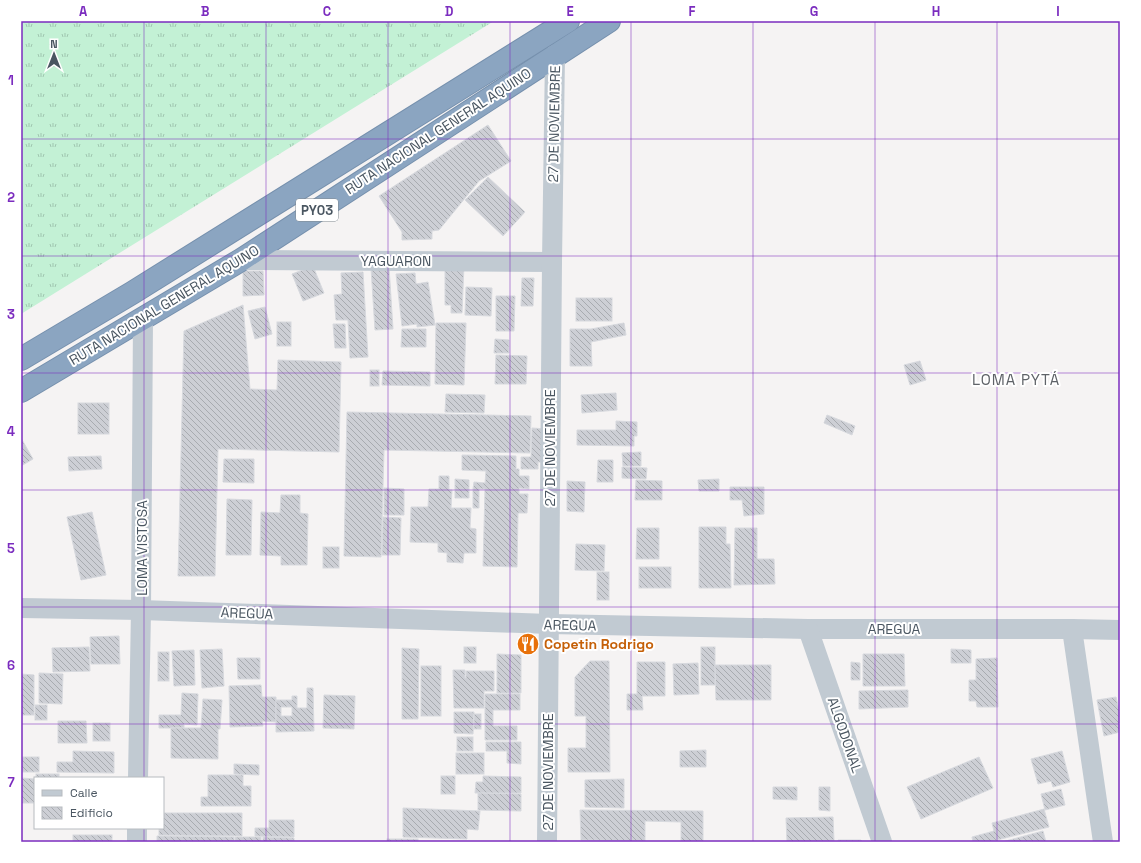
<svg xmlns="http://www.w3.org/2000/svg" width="1141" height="863" font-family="'Space Grotesk',sans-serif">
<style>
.grass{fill:url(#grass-tufts)}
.building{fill:url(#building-back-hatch);stroke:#d7d9de;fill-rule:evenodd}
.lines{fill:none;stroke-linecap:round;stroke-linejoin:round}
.highway-casing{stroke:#7690ad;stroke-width:24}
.minor{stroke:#c1cad2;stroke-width:20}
.highway{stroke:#8ba5c1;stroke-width:22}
.grid{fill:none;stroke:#7b2cbf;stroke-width:1;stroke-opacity:0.55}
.labels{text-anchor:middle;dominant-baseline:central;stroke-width:4;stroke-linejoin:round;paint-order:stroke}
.shield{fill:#fff;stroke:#808990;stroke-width:1}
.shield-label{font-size:13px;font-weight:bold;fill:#4a5661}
.street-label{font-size:14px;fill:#4a5661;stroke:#fff}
.food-label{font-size:14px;font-weight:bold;fill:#c56008;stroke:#fff;text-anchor:start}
.neighbourhood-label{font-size:15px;letter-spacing:1px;fill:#5f6368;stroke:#fff}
.neatline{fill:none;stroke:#7b2cbf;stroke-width:1.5}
.grid-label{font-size:13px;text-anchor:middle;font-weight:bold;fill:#7b2cbf}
</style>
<defs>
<pattern id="grass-tufts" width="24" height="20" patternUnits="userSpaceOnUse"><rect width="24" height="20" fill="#c3f1d5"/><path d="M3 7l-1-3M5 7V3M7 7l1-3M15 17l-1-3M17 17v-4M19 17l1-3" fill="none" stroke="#a0c6b0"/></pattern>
<pattern id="building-back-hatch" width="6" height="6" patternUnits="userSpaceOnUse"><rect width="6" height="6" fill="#cdcfd5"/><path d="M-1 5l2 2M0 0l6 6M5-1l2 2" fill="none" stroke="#a8abb0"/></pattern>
</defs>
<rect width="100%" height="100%" fill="#f5f3f3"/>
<path class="grass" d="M21,21H494L21,314Z"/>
<g class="building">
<path d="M488,125L511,161L479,181L439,230L432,231V239L402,240V232L379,196Z"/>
<path d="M488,177L525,212L503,236L465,200Z"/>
<path d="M445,265H464L462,313H451V305H445Z"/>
<path d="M313,266L324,293L303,301L292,274Z"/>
<path d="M389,267L393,329L375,330L371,268Z"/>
<path d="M243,271H263L264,295L243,296Z"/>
<path d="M363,272L368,357L350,358L348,320H336L334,295L342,294L341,273Z"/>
<path d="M415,273L416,284L428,282L435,325L417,327V324L402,326L396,274Z"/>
<path d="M522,278H534L533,306H521Z"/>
<path d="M466,287L492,288L491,316L465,315Z"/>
<path d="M496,296H515L514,331H496Z"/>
<rect x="576" y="298" width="36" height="23"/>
<path d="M243,305L250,389L277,390L278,360L341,362L339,452L218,449L215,576H178L184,331Z"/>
<path d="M265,307L272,334L255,339L248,311Z"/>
<rect x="277" y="322" width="14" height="24"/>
<path d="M436,323H466L464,385L435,384Z"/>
<path d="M624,323L626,335L591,342L592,366H570V329H591Z"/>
<path d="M333,324H345L346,348H335Z"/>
<path d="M402,329H426V347H401Z"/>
<path d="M495,339L509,340V353H494Z"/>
<path d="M496,355L527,356L526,384H495Z"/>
<path d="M920,361L926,380L910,385L904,365Z"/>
<rect x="370" y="370" width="9" height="16"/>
<path d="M383,371L430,372V386L382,385Z"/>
<path d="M616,393L617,410L582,413L581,395Z"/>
<path d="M446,394L485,395L484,413L445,412Z"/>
<rect x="78" y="403" width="31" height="31"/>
<path d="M347,412L531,416L530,453L384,450L381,557L344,556Z"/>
<path d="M827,415L855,426L852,435L824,423Z"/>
<path d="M616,421L637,422V436H634V446L577,445V430H616Z"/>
<path d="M532,428L547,429L546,462H538V469H521V457H531Z"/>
<path d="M21,438L33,459L21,466Z"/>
<path d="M641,452V466H623L622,453Z"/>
<path d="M462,455L516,456V469H519V476H529V489L519,488V494H528L527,513H518L517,567L483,566L485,489H479V508H473V489L474,482L485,483L486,471L462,470Z"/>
<path d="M101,456L102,469L69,471L68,457Z"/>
<path d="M224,459H254V483L223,482Z"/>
<path d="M598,460H613V482H597Z"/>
<path d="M622,467L647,468L646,479L622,478Z"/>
<path d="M439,476H449V490H452L451,508H471L470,528L476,529V553H464L463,563L447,562V553L438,552V543L410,542L411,507H428L429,489H439Z"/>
<path d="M455,479L469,480V498H455Z"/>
<path d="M719,479V491H699L698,480Z"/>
<path d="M636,480L662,481V500H635Z"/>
<path d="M567,481L585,482L584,512L567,511Z"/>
<path d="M730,487H764V514L744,516L742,500H730Z"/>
<path d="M384,488L404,489V515H384Z"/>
<path d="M281,495H300V513L308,514L307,565H281V556L260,555L261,512L280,513Z"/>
<path d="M227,499L252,500L251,555H226Z"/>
<path d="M92,512L106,575L81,580L67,517Z"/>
<path d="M383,517L401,518L400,555H382Z"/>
<path d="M699,527H726V544H730L731,588H699Z"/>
<path d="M637,528H659V559H636Z"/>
<path d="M735,528H757V559H774L775,584L734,585Z"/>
<path d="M576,544L605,545L604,571L575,570Z"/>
<rect x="323" y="547" width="16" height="21"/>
<rect x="639" y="567" width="32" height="21"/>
<rect x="597" y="572" width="12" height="28"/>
<path d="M119,636L120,664H91L90,637Z"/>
<path d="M89,647L90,671L53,672L52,648Z"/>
<rect x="464" y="647" width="12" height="16"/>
<rect x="701" y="647" width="14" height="38"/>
<path d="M402,648L419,649L418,719H402Z"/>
<path d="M222,649L224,686L202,688L200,650Z"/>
<path d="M951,649L971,650V663H951Z"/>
<path d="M194,650L195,685L174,686L172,651Z"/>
<rect x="158" y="652" width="11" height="29"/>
<path d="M497,654L521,655V693H497Z"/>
<path d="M863,654H904L905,686H863Z"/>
<path d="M237,658H260V679H238Z"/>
<path d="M997,658L998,707H977L976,701H969V680H976V659Z"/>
<path d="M590,661H609L610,772H568V748H586V716H575V677Z"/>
<path d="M637,662H665V696H642L643,710H627V694H637Z"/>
<path d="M851,662L860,663V680H851Z"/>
<path d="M698,663L699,694L674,695L673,664Z"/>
<path d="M715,665H771V700H716Z"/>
<rect x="421" y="666" width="20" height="50"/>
<path d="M453,670H465V678H466V671H494V691H484V708H454Z"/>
<path d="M39,673L63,674L62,704L39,703Z"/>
<path d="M21,674L34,675V715H21Z"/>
<path d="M261,685L262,697H276V722L262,721L263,726L230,727L229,686Z"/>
<path d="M307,688H313L314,731L276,732V700H292V696H297V708H307ZM281,707H292V716H281Z"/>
<path d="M908,690V707L859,709V691Z"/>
<path d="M182,693L198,694L197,725L184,724V728H159V715H181Z"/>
<path d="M485,694H520V710H493V726H517V740H485Z"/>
<path d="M324,695L355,696L354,729L323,728Z"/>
<path d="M1116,697L1120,714V732L1104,736L1097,700Z"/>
<path d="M203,699L222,700L220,729H218V759L171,758V728H201Z"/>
<rect x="35" y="705" width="12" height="15"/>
<path d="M454,712H474L473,734L454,733Z"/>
<rect x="474" y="714" width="7" height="15"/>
<path d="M58,721H86L87,743H58Z"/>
<rect x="93" y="723" width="17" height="18"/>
<rect x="457" y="737" width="16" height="14"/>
<path d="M486,742H521V764L507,763V751H486Z"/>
<path d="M706,750V767H680V751Z"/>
<path d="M73,751L114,752V773L57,772V762H73Z"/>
<path d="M1062,751L1070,782L1053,787L1051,781L1038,784L1031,759Z"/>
<rect x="456" y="753" width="28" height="21"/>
<rect x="21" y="757" width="18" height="15"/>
<path d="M979,757L993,788L921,819L907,787Z"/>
<path d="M234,764L259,765V775L234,774Z"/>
<rect x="36" y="774" width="23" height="4"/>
<path d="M208,775H243V786H251V806H201V797H208Z"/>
<rect x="441" y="776" width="14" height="18"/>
<path d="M483,776L521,777V793H475L476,782H483Z"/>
<path d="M21,778L35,779V803H21Z"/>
<path d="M624,779V808L585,807V780Z"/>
<path d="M773,787H797V800L773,799Z"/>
<path d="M819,787H830V811L819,810Z"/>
<path d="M1061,789L1065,805L1045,810L1041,794Z"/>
<path d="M478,793L521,794V811L478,810Z"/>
<path d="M403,808L480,811L478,830L467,829V839L403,837Z"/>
<path d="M1044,809L1049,827L989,842H973L972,837L994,831L992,823Z"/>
<path d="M580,810L703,811V842H681V822L645,821V841L581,840Z"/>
<path d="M163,813H242V836L159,835V828H163Z"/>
<path d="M833,817L834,841L787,842L786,818Z"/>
<path d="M269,820H294V837L255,836V828H269Z"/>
<path d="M1043,831L1046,842H1002Z"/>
<rect x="73" y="835" width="39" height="7"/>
<path d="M157,836L234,837V842H157Z"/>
<rect x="235" y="837" width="26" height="5"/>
<path d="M263,837L294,838V842H263Z"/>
<rect x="387" y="839" width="31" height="3"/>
<path d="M838,840H861L862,842H838Z"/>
</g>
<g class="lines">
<g class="highway-casing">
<g id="highway">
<path d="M21,359L132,293L568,21"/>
<path d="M21,391L241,260L609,21"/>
</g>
</g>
<g class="minor">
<path d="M241,260L552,262"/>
<path d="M21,608L141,610L549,624L808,629H1072L1120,630"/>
<path d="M808,629L882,842"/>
<path d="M1072,629L1103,842"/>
<path d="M138,778L141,610L143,319"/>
<path d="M137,842V828"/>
<path d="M547,842L552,262L555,55"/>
</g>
<use href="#highway" class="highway"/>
</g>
<path class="grid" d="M144,21V778M266,21V842M388,21V842M510,21V842M631,21V842M753,21V842M875,21V842M997,21V842M21,139H1120M21,256H1120M21,373H1120M21,490H1120M21,607H1120M21,724H1120M144,828V842"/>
<defs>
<g id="restaurant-disc" transform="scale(1.15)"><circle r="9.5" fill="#e8710a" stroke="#fff"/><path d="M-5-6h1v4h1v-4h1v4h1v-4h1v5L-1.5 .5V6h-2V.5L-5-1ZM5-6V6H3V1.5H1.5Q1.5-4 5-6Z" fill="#fff"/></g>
</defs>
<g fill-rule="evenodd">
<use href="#restaurant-disc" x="528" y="644"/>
</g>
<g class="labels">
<rect class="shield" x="296" y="199" width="42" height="22" rx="3"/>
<g class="shield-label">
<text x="317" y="210">PY03</text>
</g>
<g class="street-label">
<text transform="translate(554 124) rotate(-89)">27 DE NOVIEMBRE</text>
<text transform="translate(438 131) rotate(-33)">RUTA NACIONAL GENERAL AQUINO</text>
<text x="396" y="261">YAGUARON</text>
<text transform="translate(164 305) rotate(-31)">RUTA NACIONAL GENERAL AQUINO</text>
<text transform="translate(550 448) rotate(-90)">27 DE NOVIEMBRE</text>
<text transform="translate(142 548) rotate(-90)">LOMA VISTOSA</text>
<text transform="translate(247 613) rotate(2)">AREGUA</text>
<text transform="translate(570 625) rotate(1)">AREGUA</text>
<text x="894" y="629">AREGUA</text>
<text transform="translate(845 735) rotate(71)">ALGODONAL</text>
<text transform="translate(548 772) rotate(-90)">27 DE NOVIEMBRE</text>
</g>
<g class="food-label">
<text x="544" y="644">Copetin Rodrigo</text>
</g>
<g class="neighbourhood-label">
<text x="1016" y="379">LOMA PYTÁ</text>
</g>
</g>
<rect width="1141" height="863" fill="none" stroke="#ffffff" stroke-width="44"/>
<rect x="34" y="777" width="130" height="52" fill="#ffffff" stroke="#b7bbc0"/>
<rect x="42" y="790" width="20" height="6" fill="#c1cad2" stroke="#b7bbc0"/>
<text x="70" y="797" font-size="12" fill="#4a5661">Calle</text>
<rect x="42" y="807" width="20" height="12" fill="url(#building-back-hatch)" stroke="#b7bbc0"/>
<text x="70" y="817" font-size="12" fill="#4a5661">Edificio</text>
<g transform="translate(54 54)" stroke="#ffffff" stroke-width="3" paint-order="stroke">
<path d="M0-3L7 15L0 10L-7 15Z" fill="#4a5661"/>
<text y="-6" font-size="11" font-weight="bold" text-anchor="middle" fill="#4a5661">N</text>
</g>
<rect x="22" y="22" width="1097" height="819" class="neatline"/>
<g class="grid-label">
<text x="83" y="16">A</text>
<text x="205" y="16">B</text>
<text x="327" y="16">C</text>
<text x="449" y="16">D</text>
<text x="570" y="16">E</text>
<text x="692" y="16">F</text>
<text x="814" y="16">G</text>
<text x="936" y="16">H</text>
<text x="1058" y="16">I</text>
<text x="11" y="85">1</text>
<text x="11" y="202">2</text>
<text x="11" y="319">3</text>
<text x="11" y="436">4</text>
<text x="11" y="553">5</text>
<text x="11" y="670">6</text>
<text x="11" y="787">7</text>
</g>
</svg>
